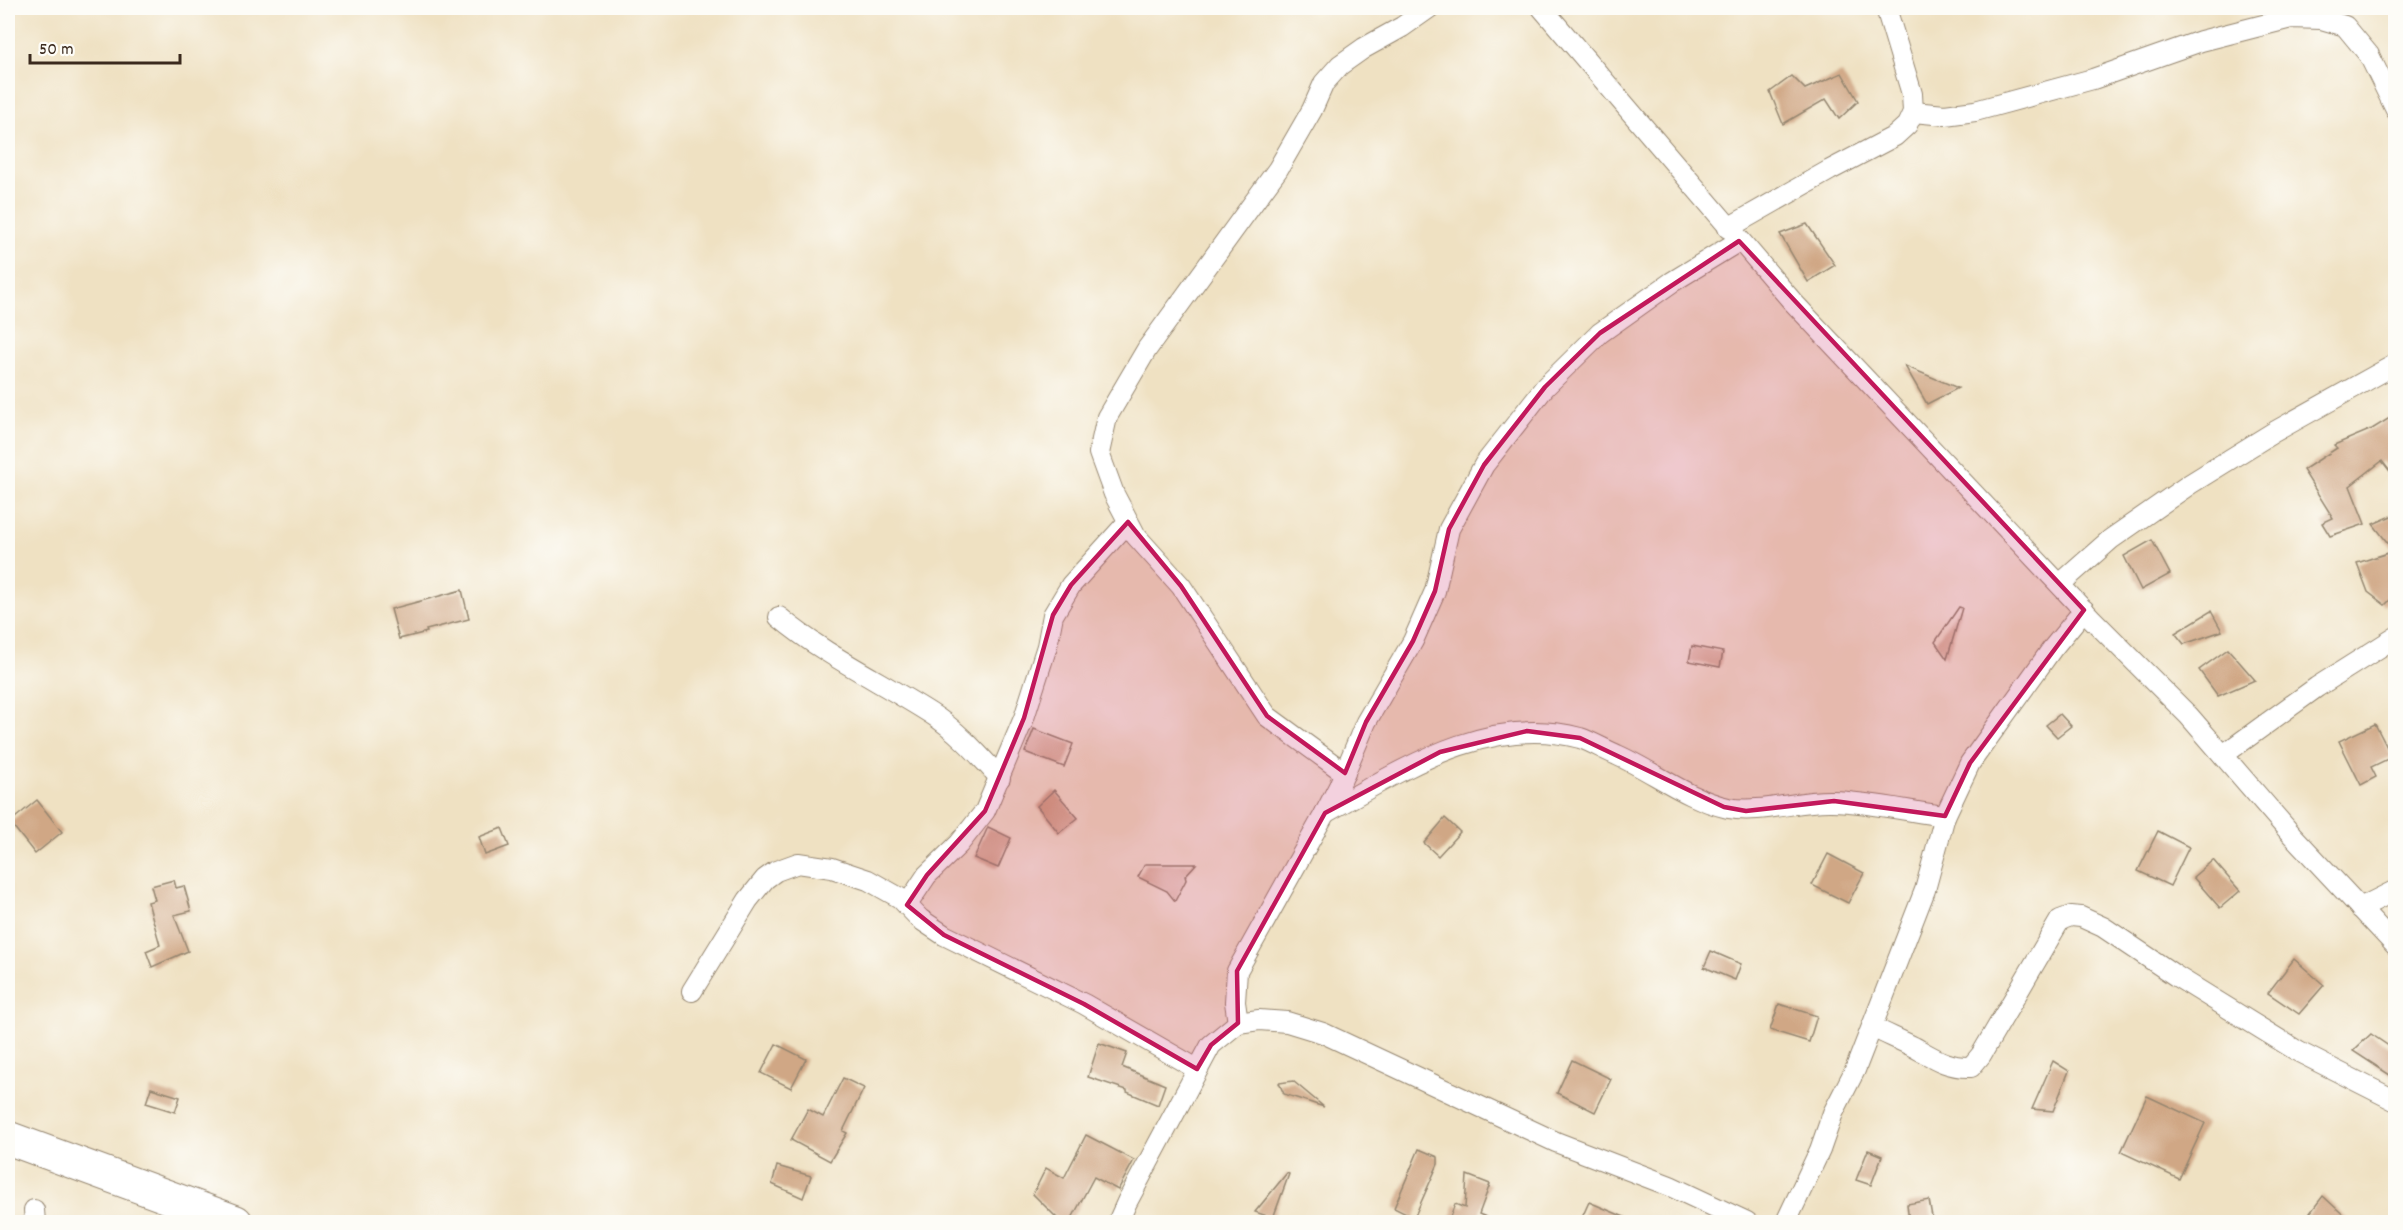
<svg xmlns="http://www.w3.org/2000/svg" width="2403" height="1230" font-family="Dekko,sans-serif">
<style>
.building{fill:#d0a785}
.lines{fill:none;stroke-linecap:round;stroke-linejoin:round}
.street-casing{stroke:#958670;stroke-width:22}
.highway-casing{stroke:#958670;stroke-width:35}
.street{stroke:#fff;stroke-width:20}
.highway{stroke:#fff;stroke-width:33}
.marked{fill:#c2185b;fill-opacity:0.2;stroke:#c2185b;stroke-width:4.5;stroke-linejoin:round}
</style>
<rect width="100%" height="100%" fill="#fdfcf7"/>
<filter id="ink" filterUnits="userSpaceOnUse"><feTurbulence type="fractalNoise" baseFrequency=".0167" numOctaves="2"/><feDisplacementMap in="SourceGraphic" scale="12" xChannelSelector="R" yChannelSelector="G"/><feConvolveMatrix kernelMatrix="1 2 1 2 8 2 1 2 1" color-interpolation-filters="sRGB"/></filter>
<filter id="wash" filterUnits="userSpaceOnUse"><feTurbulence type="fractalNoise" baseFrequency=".008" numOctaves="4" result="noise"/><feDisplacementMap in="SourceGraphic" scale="24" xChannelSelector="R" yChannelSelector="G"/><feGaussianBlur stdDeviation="1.35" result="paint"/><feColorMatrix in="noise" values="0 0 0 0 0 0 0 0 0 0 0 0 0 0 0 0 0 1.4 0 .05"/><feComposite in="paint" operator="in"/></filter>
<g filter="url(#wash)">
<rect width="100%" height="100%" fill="#efe1c2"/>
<g id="blocks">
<g class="building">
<path d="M1842,73L1858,101L1839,119L1826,99L1783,124L1770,92L1792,76L1805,89Z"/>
<path d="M1807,224L1835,265L1808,282L1780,234Z"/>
<path d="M1905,366L1958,388L1927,404Z"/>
<path d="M2396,414V479L2382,461L2350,486L2365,524L2330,536L2322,523L2333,518L2303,470L2337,448L2334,445L2372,429Z"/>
<path d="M2396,514V594L2385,605L2368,592L2357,563L2394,551L2373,524Z"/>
<path d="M2152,540L2170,574L2141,590L2124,556Z"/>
<path d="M462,590L469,619L426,630L427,632L399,639L391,609Z"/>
<path d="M1959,607L1962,608L1947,659L1935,642Z"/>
<path d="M2211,611L2222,631L2184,644L2175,633Z"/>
<path d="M1692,646L1723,652L1720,667L1689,661Z"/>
<path d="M2228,649L2255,680L2218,696L2199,670Z"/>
<path d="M2060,714L2071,726L2057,737L2046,725Z"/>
<path d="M2375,724L2392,757L2371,767L2376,777L2361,785L2339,741Z"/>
<path d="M1034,729L1073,744L1064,767L1025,752Z"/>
<path d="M1054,790L1078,818L1059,833L1037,806Z"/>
<path d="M37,800L62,832L35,854L10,822Z"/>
<path d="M1445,818L1460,832L1438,856L1424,843Z"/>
<path d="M988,827L1011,838L998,868L974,858Z"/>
<path d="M502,828L509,846L485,855L479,837Z"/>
<path d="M2158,831L2189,847L2170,886L2138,871Z"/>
<path d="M1828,854L1864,873L1848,903L1812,885Z"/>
<path d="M2213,860L2240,891L2220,908L2193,877Z"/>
<path d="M1145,864H1196L1185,876L1186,880L1175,901L1167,891L1138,877Z"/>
<path d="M174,880L176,888L184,886L191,911L174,915L188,951L152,967L146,951L160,945L148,902L155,900L151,886Z"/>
<path d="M1711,951L1741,964L1735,980L1704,967Z"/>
<path d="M2294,959L2324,985L2299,1014L2268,993Z"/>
<path d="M1779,1004L1817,1016L1809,1042L1770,1030Z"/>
<path d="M2371,1034L2396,1051V1079L2353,1051Z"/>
<path d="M1099,1043L1127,1053L1122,1067L1165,1085L1158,1105L1127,1092V1090L1088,1077Z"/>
<path d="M776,1044L806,1059L791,1088L761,1073Z"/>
<path d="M1572,1060L1611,1079L1595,1112L1557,1093Z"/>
<path d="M2053,1061L2069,1071L2053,1111L2032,1109Z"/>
<path d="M843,1078L864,1088L843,1131L847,1133L830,1161L791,1140L808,1109L823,1117Z"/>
<path d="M1293,1081L1324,1107L1284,1094L1279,1083Z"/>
<path d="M151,1088L180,1097L175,1112L146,1103Z"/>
<path d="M2147,1096L2205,1123L2179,1179L2121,1152Z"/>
<path d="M1086,1135L1134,1160L1118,1190L1094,1177L1070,1222H1061L1033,1194L1046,1168L1064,1178Z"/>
<path d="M1419,1149L1438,1157V1164L1414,1218L1394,1208Z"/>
<path d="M1868,1150L1882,1156L1871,1185L1856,1180Z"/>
<path d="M777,1166L811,1176L803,1198L772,1184Z"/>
<path d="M1287,1173L1289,1174L1273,1218L1255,1212Z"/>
<path d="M1467,1175L1490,1184L1479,1214L1498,1222H1448L1455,1204L1465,1208Z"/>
<path d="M2323,1196L2351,1222H2303Z"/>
<path d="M1929,1200L1933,1222H1909L1907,1204Z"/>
<path d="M1589,1202L1636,1222H1580Z"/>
</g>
</g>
</g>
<g filter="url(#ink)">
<use href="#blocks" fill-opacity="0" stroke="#958670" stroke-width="1.5"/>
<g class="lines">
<g class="street-casing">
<g id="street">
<path d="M1542,8L1792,301L2092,619L2189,716L2292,835L2396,946"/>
<path d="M1913,112L1945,115L1975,111L2093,79L2201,41L2291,18L2321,19L2345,26L2369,55L2396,110"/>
<path d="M1728,228L1830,170L1895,136L1907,125L1913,112L1912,94L1886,8"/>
<path d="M2060,584L2111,539L2190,484L2274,432L2396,364"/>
<path d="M779,617C824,655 880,681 930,713C956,729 979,755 1000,778"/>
<path d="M2223,755L2317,687L2396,637"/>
<path d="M1345,773L1267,716L1181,586L1136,536L1114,494L1099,453L1107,417L1147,349L1278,169L1312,110L1324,83L1340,65L1364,48L1402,27L1429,8"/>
<path d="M1325,813C1402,770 1488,713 1580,738C1592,742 1605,750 1617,755C1655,772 1687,799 1728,808C1762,814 1797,800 1832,801C1869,802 1908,811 1945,816"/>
<path d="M907,905L927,875L959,844L985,811L1024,718L1047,646L1053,615L1071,585L1128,522"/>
<path d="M2360,908L2396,890"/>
<path d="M692,991L748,900L765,879L776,871L798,863L832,868L868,880L900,898L920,919L944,935L1084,1004L1197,1069"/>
<path d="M1238,1023L1235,1002L1237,971L1325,813L1339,786L1366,722L1413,641L1435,591L1449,529L1484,465L1545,387L1600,333L1672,282L1739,241"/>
<path d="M1872,1027C1886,1034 1900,1040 1914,1047C1934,1058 1948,1068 1971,1067L1981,1055L2060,920L2071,916L2081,917L2103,927L2176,976L2299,1052L2396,1101"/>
<path d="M34,1210L35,1222"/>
<path d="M1118,1222L1127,1202L1211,1045L1238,1023L1259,1020L1287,1022L1323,1033L1556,1142L1670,1186L1747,1222"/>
<path d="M1786,1222L1820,1150L1833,1113L1855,1070L1925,890L1945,816L1970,763L2052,649L2084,610"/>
</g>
</g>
<g class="highway-casing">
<path id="highway" d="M8,1138L236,1222"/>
</g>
<use href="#street" class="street"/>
<use href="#highway" class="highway"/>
</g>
</g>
<path class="marked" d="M1739,241L2084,610L1970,763L1945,816L1834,801L1746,811L1724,807L1580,738L1527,731L1440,752L1325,813L1237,971L1238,1023L1211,1045L1197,1069L1084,1004L944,935L907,905L927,875L985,811L1024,718L1053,615L1071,585L1128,522L1181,586L1267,716L1345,773L1366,722L1413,641L1435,591L1449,529L1484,465L1545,387L1600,333Z"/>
<rect width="2403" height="1230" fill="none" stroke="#fdfcf7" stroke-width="30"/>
<path d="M30 54v9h150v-9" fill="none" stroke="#3b2a1e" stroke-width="3"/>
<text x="39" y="54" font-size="18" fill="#3b2a1e" stroke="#fdfcf7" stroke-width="4.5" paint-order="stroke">50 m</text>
</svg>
